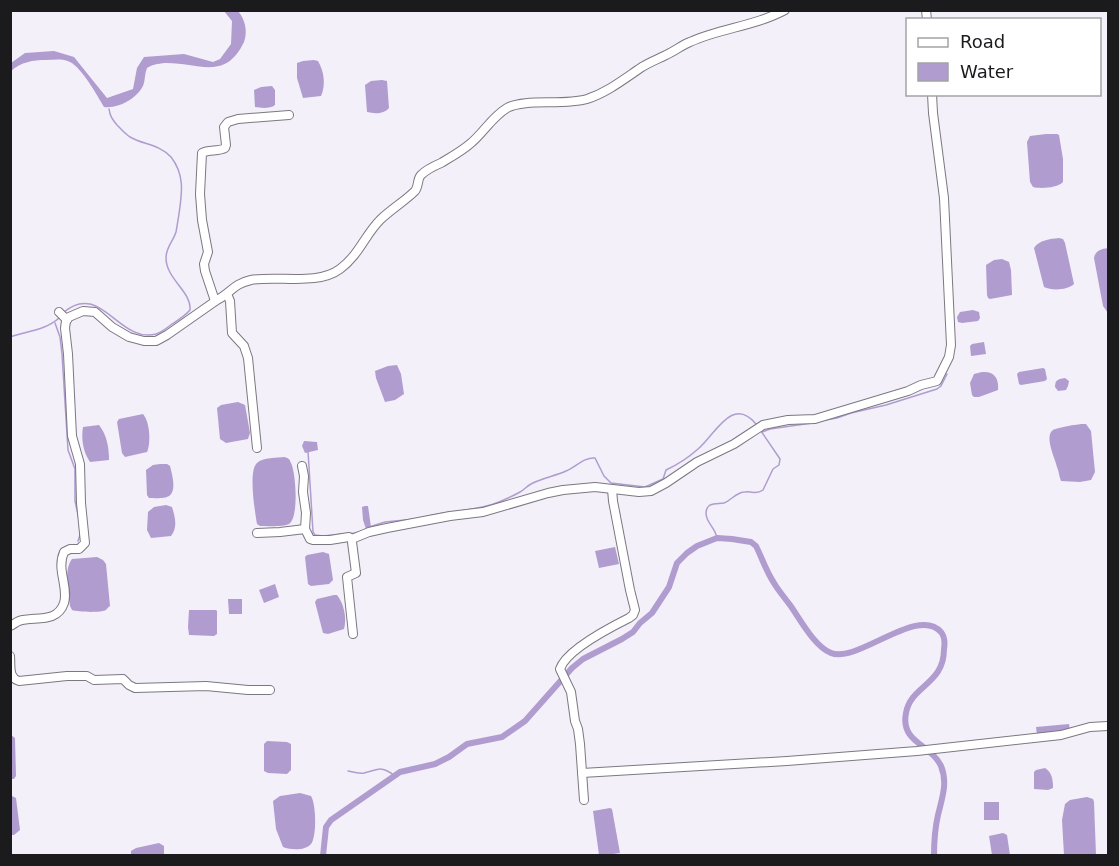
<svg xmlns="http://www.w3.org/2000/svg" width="1119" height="866" font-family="'DejaVu Sans',sans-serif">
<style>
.water{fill:#b09ccf}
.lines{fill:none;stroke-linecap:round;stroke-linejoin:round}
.stream{stroke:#b09ccf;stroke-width:1.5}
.canal{stroke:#b09ccf;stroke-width:6}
.street-casing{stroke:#7b7881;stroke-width:10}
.street{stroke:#fff;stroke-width:8}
</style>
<rect width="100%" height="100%" fill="#f3f0fa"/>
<g class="water">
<path d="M224,11H238C245,19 248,31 244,42C225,82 197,62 165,63C157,64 153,64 147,68C145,73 145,78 144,83C140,97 119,109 104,107C97,95 82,68 70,62C62,58 54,60 46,60C33,60 21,62 11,71V63L25,53L54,51L74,57L107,98L133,89L137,68L144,57L184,54L213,62L220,59L231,44L232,21Z"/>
<path d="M314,60L318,61C324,71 326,85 321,96L303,98L297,78V63L303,61Z"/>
<path d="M382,80L387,81L389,108C384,114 375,114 367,112L365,85L371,81Z"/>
<path d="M272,86L275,90V105C270,109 261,108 255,107L254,90L261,87Z"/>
<path d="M1046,134H1057L1059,135L1063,159V182C1057,188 1041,189 1033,187L1030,182L1027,142L1030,136Z"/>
<path d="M1059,238L1063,239L1065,243L1074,284C1068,290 1052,291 1044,287L1034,248C1039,240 1050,239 1059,238Z"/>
<path d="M1108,248V313L1103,306L1094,258C1095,251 1101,249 1108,248Z"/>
<path d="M1002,259L1009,262L1011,270L1012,295L990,299L988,298L987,295L986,265L994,260Z"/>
<path d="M973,310L979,312L980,318L978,321L962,323L958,322L957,317L960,312Z"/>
<path d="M984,342L986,354L971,356L970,346L972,344Z"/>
<path d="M397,365L401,374L404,394L395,400L385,402L376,378L375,371L388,366Z"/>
<path d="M1043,368L1045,369L1047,379L1045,381L1021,385L1019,384L1017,374L1019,372Z"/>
<path d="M982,372C995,371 999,379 998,390L979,397H974L972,395L970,383L974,374Z"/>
<path d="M1065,378L1069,381L1068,386L1066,390L1058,391L1055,387C1055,380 1058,379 1065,378Z"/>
<path d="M238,402L245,405L250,433L248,439L226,443L220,439L217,408L221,405Z"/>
<path d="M143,414C150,422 151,443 147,452L125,457L122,453L117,422L119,419Z"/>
<path d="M1082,424H1086L1091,431L1095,472L1091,480L1080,482L1061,481C1059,476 1059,472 1057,467C1055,458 1044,436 1053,430C1056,428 1078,424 1082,424Z"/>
<path d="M99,425C107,435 109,448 109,460L90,462C83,452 81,439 83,427Z"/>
<path d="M304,441L317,442L318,450L305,453L302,446Z"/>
<path d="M285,457C289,459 289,458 291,463C296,473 299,518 289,524C284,527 267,526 260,526L257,524C255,512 248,471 257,463C263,457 277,458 285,457Z"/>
<path d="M160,464H167L170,466C172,474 177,491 169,496C165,499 154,498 149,498L147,495L146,470L153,465Z"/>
<path d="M166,505L172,507C175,517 178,527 171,536L151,538L147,530L148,512L154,507Z"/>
<path d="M365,506H368L371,527L366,529L363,520L362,507Z"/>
<path d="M615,547L619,564L599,568L595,551Z"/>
<path d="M323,552L329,554L333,580L329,584L311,586L308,584L305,557L307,555Z"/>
<path d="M97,557L103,560L106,564L110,606C108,607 107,609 106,610C100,613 78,612 72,610L70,606C69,592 63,571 72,559Z"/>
<path d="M275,584L279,597L264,603L259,590Z"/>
<path d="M334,595H337C344,604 347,618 344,629L328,634L323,633L315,602L317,599Z"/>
<path d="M228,599H242V614H229Z"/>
<path d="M189,610H216L217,611V634L214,636L189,635L188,627Z"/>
<path d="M1069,724L1070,731L1037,735L1036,727Z"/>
<path d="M11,735L15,738L16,776L14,779H11Z"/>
<path d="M267,741L287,742L291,744V770L287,774L268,773L264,771V744Z"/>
<path d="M1045,768C1052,772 1053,780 1053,788L1048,790L1034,789V772L1036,770Z"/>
<path d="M300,793L311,796C316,804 317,836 311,844C305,851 291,850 283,847L276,829L273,801L280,796Z"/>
<path d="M10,795L16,798L20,830L14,835H11Z"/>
<path d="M1087,797L1093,799L1094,802L1096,855H1064L1062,820L1065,804L1070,800Z"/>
<rect x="984" y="802" width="15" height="18"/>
<path d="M610,808L612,809L620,853L606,855H599L593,811Z"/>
<path d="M1003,833L1007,835L1010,855H992L989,836Z"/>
<path d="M159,843L164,846V855H131V851L136,848Z"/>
</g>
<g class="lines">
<g class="stream">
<path d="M64,312C101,281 119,344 156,334C162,332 167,328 172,324C178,320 185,316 190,310C192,292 166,279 166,258C166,247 173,242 176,232C177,227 178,220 179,214C182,193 185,175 171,157C159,144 144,145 130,137C125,134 121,129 117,125C112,119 110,116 109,109"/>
<path d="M55,323L60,337L62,354L68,450L75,469V501L79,519"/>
<path d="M10,337C27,331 46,330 59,318"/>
<path d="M820,421L837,418L851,413L886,405L937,389L941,386L947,374"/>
<path d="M762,432L770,429L812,423"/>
<path d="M308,451L313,532L315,535L323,536L342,534"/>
<path d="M425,517C449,510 476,512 499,502C506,499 513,496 520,492C524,490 527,486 531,484C542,478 555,476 566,471C576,467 584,457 595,458L604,476L611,483L645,487L663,479L666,470C677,465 689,457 698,449C715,435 732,395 756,424"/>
<path d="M369,527L385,522L415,519"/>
<path d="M350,534L363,531"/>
<path d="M717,538C715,527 706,523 706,513C706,509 707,507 710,505C715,503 720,504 724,503C732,500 736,492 745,492C753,491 756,495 763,490L773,469L779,465L780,459L778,456L761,431"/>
<path d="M78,541L80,535V527"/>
<path d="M348,771C353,772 358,774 364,773C378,770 380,765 394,775"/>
</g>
<path class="canal" d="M323,856L326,827L331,820L400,772L435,764L449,757L467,744L502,737L525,721L572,668L583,659L622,639L633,632L640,623L652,613L669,587L677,563L687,553L697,546L717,538L732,539L751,542L756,546C762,558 766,571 774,583C778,590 784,597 790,605C800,619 814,646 831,653C857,664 918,605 941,632C945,637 945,643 944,649C944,685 911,685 906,713C900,743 931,744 941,766C948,783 942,798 938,815C935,828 934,842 934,856"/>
<g class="street-casing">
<g id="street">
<path d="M926,10L927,20"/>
<path d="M227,294L230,301L232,333L244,346L248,358L257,448"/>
<path d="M215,301L205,271L204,264L208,252L202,220L200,194L202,153C209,149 218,152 225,148L226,145L224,127L228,122L238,119L289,115"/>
<path d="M59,312L67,320"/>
<path d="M302,466L304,476L303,492L306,513L305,529L310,539L313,540H330L349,537L352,539"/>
<path d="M257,533L280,532L305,529"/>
<path d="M10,626C13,625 16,622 19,621C34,616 57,624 64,603C69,587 56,570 64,552L70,549H79L85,543L81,503L80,464L72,436L68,354L65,328L66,321L69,317L83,311L95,312L112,327L129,337L144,341H156L167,335L217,300C231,293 233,284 251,280C278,275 317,286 340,269C359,255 365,235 380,220C390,210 405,201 415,191C419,186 417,179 421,175C427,169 434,166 441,163C451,157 462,151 471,143C484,132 492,117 507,108C525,98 564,106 587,99C608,92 624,79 642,67C650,62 658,59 666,55C675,51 682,45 690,42C721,28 755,26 785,10"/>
<path d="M353,634L347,577L356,573L352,542V539L369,532L387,528L450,516L483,512L548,493L563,490L595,487L639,492L651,491L666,483L697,462L734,444L763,425L788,420L815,419L908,391L921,385L937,381L949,357L951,345L944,198L933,113L932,94"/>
<path d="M10,656C11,666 8,678 19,681L67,676H87L94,680L123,679L129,685L135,688L206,686L248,690H270"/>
<path d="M582,773L787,761L917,751L1061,735L1090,727L1108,726"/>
<path d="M584,800L580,744L578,729L575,721L571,692L560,669C566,650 611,627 629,618L633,615L635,610L630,590L613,501L612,489"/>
</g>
</g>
<use href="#street" class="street"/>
</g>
<rect width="1119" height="866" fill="none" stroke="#1b1a1d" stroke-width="24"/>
<rect x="906" y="18" width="195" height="78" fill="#ffffff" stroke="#a4a3a5" stroke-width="1.5"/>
<rect x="918" y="38" width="30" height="9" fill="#ffffff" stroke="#a4a3a5" stroke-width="1.5"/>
<text x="960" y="48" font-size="18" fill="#1b1a1d">Road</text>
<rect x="918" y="63" width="30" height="18" fill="#b09ccf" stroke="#a4a3a5" stroke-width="1.5"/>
<text x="960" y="78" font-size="18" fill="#1b1a1d">Water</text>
</svg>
